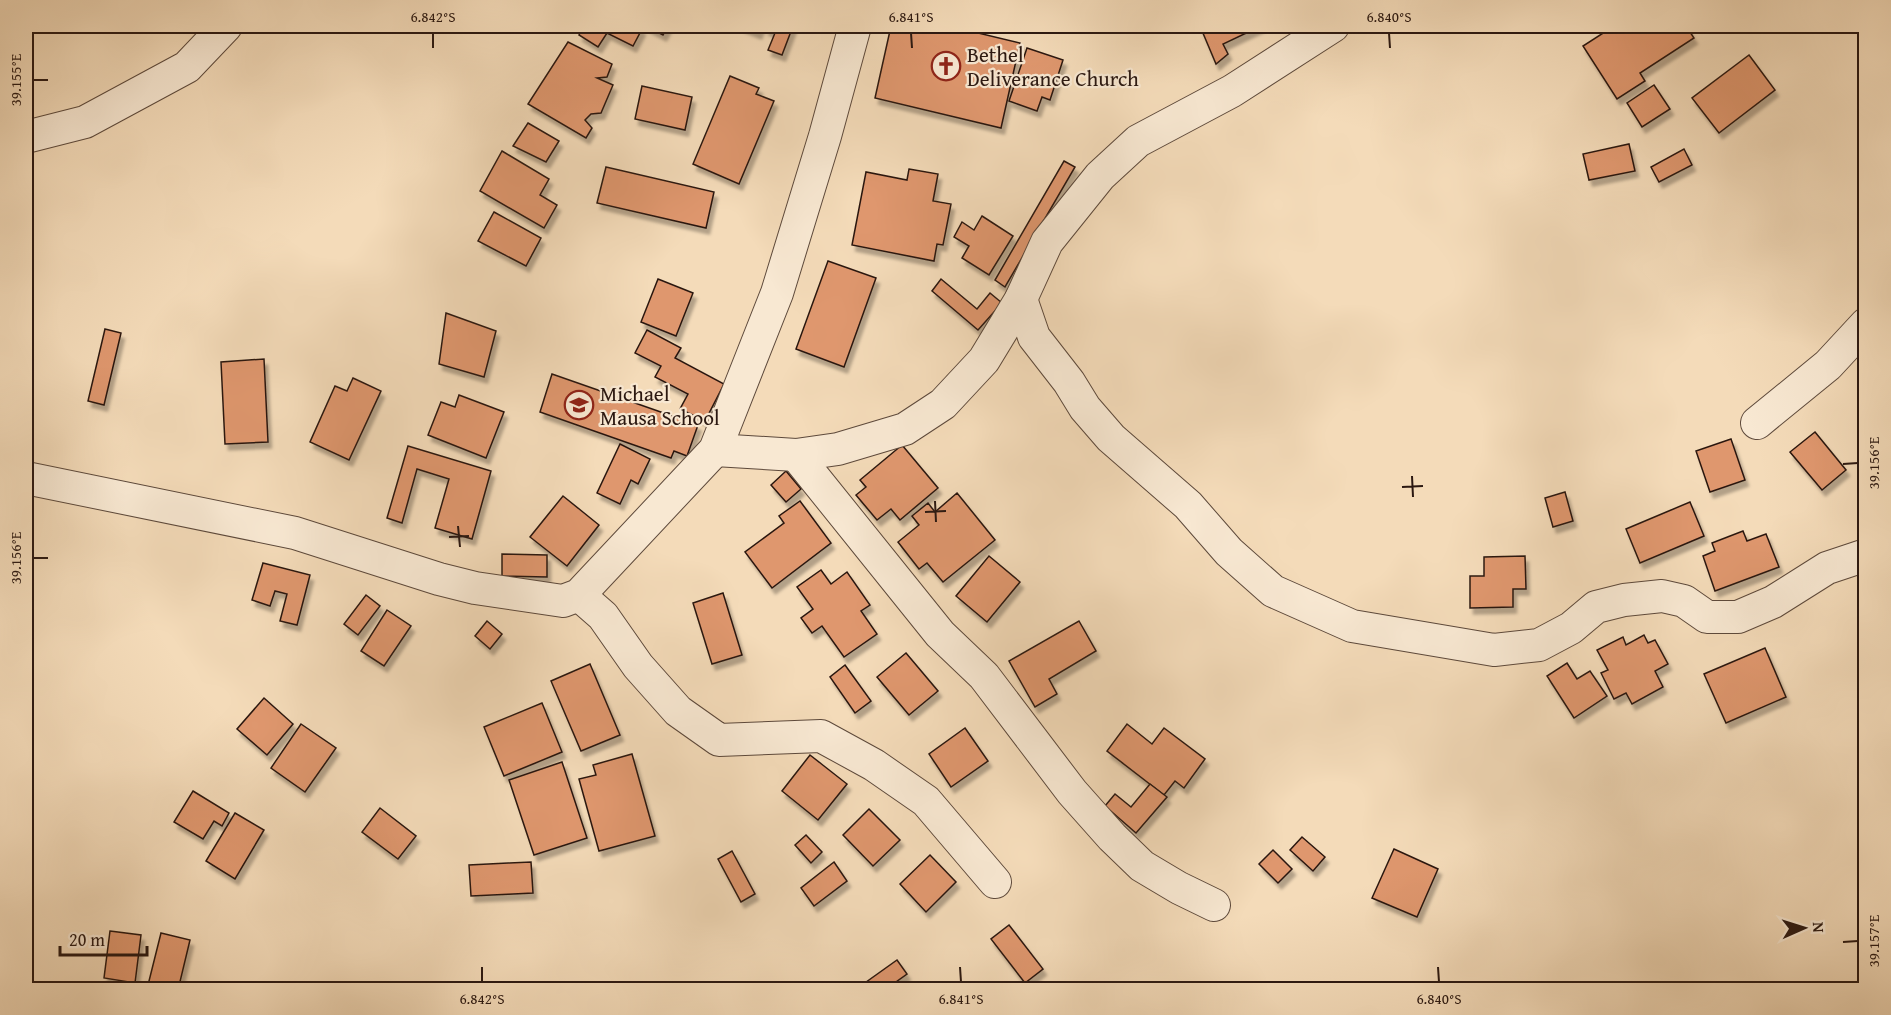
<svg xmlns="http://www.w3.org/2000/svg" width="1891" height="1015" font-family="'Gentium Book Plus',serif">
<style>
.building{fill:#df976e;stroke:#2b1811;stroke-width:1.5;filter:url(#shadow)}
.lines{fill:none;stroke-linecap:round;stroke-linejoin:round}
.minor-casing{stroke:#5d493b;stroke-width:34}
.minor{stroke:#f8e8d2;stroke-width:32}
.ticks{fill:none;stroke:#2b1811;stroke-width:2}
.labels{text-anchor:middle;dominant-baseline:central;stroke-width:4.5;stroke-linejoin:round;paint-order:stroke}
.poi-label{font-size:21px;fill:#2b1811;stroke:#f8e8d2;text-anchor:start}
.neatline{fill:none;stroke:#2b1811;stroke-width:2}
.ticks-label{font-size:15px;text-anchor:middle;fill:#2b1811}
</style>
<defs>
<filter id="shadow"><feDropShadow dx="3.5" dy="6" stdDeviation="1.5" flood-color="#0004"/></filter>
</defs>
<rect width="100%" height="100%" fill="#f4dbb9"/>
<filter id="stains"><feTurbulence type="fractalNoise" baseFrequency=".00333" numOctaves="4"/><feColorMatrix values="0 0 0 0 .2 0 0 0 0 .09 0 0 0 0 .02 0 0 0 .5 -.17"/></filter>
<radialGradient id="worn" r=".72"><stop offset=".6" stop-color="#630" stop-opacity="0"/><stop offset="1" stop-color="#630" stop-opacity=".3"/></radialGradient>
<g class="building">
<path d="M584,26H637L642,29L633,46L607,33L598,47L579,35Z"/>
<path d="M646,26H668L663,35Z"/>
<path d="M741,26H761L758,33Z"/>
<path d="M767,26H793L782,55L768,50L775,33L765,29Z"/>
<path d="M891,26H949L1020,43L1001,128L875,98Z"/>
<path d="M1200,26H1261L1223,44L1228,54L1216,64Z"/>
<path d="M1606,26H1686L1694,38L1640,73L1645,81L1617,99L1583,46L1608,30Z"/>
<path d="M568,42L612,64L607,77L597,78L613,85L601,113L591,114L585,120L592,128L586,138L528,104Z"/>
<path d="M1027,48L1063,60L1050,100L1042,97L1037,111L1009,101Z"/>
<path d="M1749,55L1775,90L1719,133L1692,98Z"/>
<path d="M730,76L759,88L756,94L774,101L739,184L693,164Z"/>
<path d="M1654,85L1670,109L1642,127L1627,103Z"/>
<path d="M642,86L692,97L685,130L635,119Z"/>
<path d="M528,123L559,141L546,162L513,146Z"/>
<path d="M1629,144L1635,171L1589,180L1583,154Z"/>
<path d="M1684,149L1692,165L1659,182L1651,167Z"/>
<path d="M502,151L549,179L540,195L557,205L544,228L480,191Z"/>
<path d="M1064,161L1075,167L1005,287L995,280Z"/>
<path d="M606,167L714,192L706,228L597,203Z"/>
<path d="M909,169L938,174L933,201L951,204L943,245L937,244L934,261L852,245L866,172L907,180Z"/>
<path d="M494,212L541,238L526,266L478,241Z"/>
<path d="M982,216L1013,236L989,275L962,258L969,246L954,237L962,222L974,230Z"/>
<path d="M828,261L876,278L844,367L796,349Z"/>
<path d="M658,279L693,293L676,336L641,322Z"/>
<path d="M941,279L977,309L990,293L1002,303L978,330L932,291Z"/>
<path d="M446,313L496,331L484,377L439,364Z"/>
<path d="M105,329L121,333L104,405L88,401Z"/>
<path d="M647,330L681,348L675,358L724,384L705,421L680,409L688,394L655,377L661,366L635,353Z"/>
<path d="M264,359L268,442L225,444L221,362Z"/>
<path d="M552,374L698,425L687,456L674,451L671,458L540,412Z"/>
<path d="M353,378L381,391L349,460L310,442L335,386L347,391Z"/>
<path d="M459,395L504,412L486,458L428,435L441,402L455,407Z"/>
<path d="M1815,432L1846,470L1822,490L1790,452Z"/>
<path d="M1731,439L1745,480L1710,492L1696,451Z"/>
<path d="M620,444L650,459L638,484L631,480L620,504L597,493Z"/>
<path d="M902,445L938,488L900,520L891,509L877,520L856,495L866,487L860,480Z"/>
<path d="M408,446L491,471L472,539L435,528L449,479L417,469L402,523L387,518Z"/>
<path d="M786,471L801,489L786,502L771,485Z"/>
<path d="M1565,492L1573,521L1553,527L1545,498Z"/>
<path d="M957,493L995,540L943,582L927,563L919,569L898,542L919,525L912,516L928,503L935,512Z"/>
<path d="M563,496L599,525L567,566L530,537Z"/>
<path d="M800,501L831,543L772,588L745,552L784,523L779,516Z"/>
<path d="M1690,502L1704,536L1640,563L1626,529Z"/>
<path d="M1743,531L1747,541L1766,534L1779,567L1715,591L1703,556L1715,551L1712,543Z"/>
<path d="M502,554L547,555V577L502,576Z"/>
<path d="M989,556L1020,582L987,622L956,596Z"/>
<path d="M1525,556L1526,589H1513V607L1470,608V576H1484V557Z"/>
<path d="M263,563L310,575L297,625L280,621L287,594L275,591L270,606L252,600Z"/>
<path d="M821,570L831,584L847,572L870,605L861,611L877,634L844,657L822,626L812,633L801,618L813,609L797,587Z"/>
<path d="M723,593L742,655L712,664L693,603Z"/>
<path d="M366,595L380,606L358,635L344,624Z"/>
<path d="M387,610L411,626L384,666L361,651Z"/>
<path d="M487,621L502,634L490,649L475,636Z"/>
<path d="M1079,621L1096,651L1049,679L1057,694L1035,707L1009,661Z"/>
<path d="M1644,635L1648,643L1655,640L1668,664L1655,671L1663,687L1632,704L1626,693L1614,699L1601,673L1608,670L1597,650L1623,637L1626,645Z"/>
<path d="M1765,648L1786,697L1726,723L1704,674Z"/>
<path d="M906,653L938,691L909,715L877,677Z"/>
<path d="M1567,663L1577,679L1590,671L1607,696L1574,718L1547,676Z"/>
<path d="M590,664L620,735L581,751L551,681Z"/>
<path d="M845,665L871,701L855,713L830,677Z"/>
<path d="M264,698L293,724L267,755L237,729Z"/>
<path d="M542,703L562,752L504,776L484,727Z"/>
<path d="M301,724L336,748L305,792L271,768Z"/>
<path d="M1127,724L1152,744L1164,728L1205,759L1184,788L1175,781L1164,795L1107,751Z"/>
<path d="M965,728L988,761L951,787L929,754Z"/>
<path d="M632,754L655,836L599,851L579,779L596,775L593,765Z"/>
<path d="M810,755L847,784L818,820L782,791Z"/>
<path d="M562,762L587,838L534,855L509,780Z"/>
<path d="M1150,784L1167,797L1136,833L1105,806L1115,794L1131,807Z"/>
<path d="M193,791L229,813L222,826L214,821L203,839L174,822Z"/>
<path d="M380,808L416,836L398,859L362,832Z"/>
<path d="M869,809L900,840L873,866L843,835Z"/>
<path d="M235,813L264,830L235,879L206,861Z"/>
<path d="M806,835L822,852L811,863L795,845Z"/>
<path d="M1302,837L1325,857L1313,871L1290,850Z"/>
<path d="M1394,849L1438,869L1417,917L1372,898Z"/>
<path d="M1273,850L1292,869L1278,883L1259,864Z"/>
<path d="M732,851L755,894L741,902L718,859Z"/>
<path d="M930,855L956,882L926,912L900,884Z"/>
<path d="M531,862L533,893L471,896L469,865Z"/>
<path d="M834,862L847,881L814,906L801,888Z"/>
<path d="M1009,925L1043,969L1025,983L991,939Z"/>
<path d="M110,931L141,935L135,983L104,978Z"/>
<path d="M161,933L190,940L178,990L147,989Z"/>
<path d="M897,960L907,974L896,982L901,990H855Z"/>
</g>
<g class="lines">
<g class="minor-casing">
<g id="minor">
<path d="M26,137L85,122L187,67L226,26"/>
<path d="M1021,299L1034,337L1069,382L1085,408L1111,438L1188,505L1229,552L1273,591L1352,626L1494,650L1539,645L1571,628L1596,607L1624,600L1662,596L1684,601L1707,617H1738L1773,602L1827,568L1866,555"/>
<path d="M1757,423L1828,365L1866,324"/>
<path d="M715,450L796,455L838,449L905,429L943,404L984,360L1021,299L1047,242L1100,176L1138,141L1232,91L1333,26"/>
<path d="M796,455L940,634L984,676L1072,792L1112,837L1142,866L1179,888L1214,905"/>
<path d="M26,478L295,533L439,579L475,588L563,601L579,595L715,450L777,293L825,136L855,26"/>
<path d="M579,595L603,616L638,666L678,711L719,740L821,736L874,765L926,801L995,882"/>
</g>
</g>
<use href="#minor" class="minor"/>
</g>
<path class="ticks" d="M433,33V48M911,33L912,48M1389,33L1390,48M33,80H48M1843,464L1858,463M1412,476L1413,497M1402,487L1423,486M935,501L936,522M925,512L946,511M458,526L460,547M449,537L469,536M33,558H48M1843,942L1858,941M482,967V982M960,967L961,982M1438,967L1439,982"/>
<defs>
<g id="church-ring" transform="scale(1.5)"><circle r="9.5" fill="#f8e8d2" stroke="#8f2418" stroke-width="1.5"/><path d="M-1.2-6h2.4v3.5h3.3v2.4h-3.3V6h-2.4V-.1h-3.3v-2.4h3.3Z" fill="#8f2418"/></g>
<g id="school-ring" transform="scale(1.5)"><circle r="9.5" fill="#f8e8d2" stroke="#8f2418" stroke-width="1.5"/><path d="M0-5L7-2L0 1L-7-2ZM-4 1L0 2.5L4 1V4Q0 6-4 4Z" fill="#8f2418"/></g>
</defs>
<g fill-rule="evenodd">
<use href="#church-ring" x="946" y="66"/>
<use href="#school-ring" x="579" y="405"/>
</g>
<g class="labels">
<g class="poi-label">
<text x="967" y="54">Bethel<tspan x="967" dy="24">Deliverance Church</tspan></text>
<text x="600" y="393">Michael<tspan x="600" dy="24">Mausa School</tspan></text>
</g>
</g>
<rect width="1891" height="1015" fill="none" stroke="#f4dbb9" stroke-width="66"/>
<g transform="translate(1804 928) rotate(87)" stroke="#f8e8d2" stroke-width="4.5" paint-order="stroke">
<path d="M0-4.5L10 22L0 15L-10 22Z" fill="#2b1811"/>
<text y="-9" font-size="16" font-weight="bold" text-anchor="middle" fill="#2b1811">N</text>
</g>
<path d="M60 946v9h87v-9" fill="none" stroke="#2b1811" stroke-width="3"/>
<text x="69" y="946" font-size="18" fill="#2b1811" stroke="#f8e8d2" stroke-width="4.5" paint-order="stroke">20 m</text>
<rect x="33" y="33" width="1825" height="949" class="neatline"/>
<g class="ticks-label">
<text x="433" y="22">6.842°S</text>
<text x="911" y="22">6.841°S</text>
<text x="1389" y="22">6.840°S</text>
<text transform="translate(16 80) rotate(-90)" y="5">39.155°E</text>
<text transform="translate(1874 463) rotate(-90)" y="5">39.156°E</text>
<text transform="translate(16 558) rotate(-90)" y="5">39.156°E</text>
<text transform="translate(1874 941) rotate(-90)" y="5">39.157°E</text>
<text x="482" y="1004">6.842°S</text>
<text x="961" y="1004">6.841°S</text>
<text x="1439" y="1004">6.840°S</text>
</g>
<rect width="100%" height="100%" filter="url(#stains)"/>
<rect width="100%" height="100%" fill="url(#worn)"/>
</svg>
